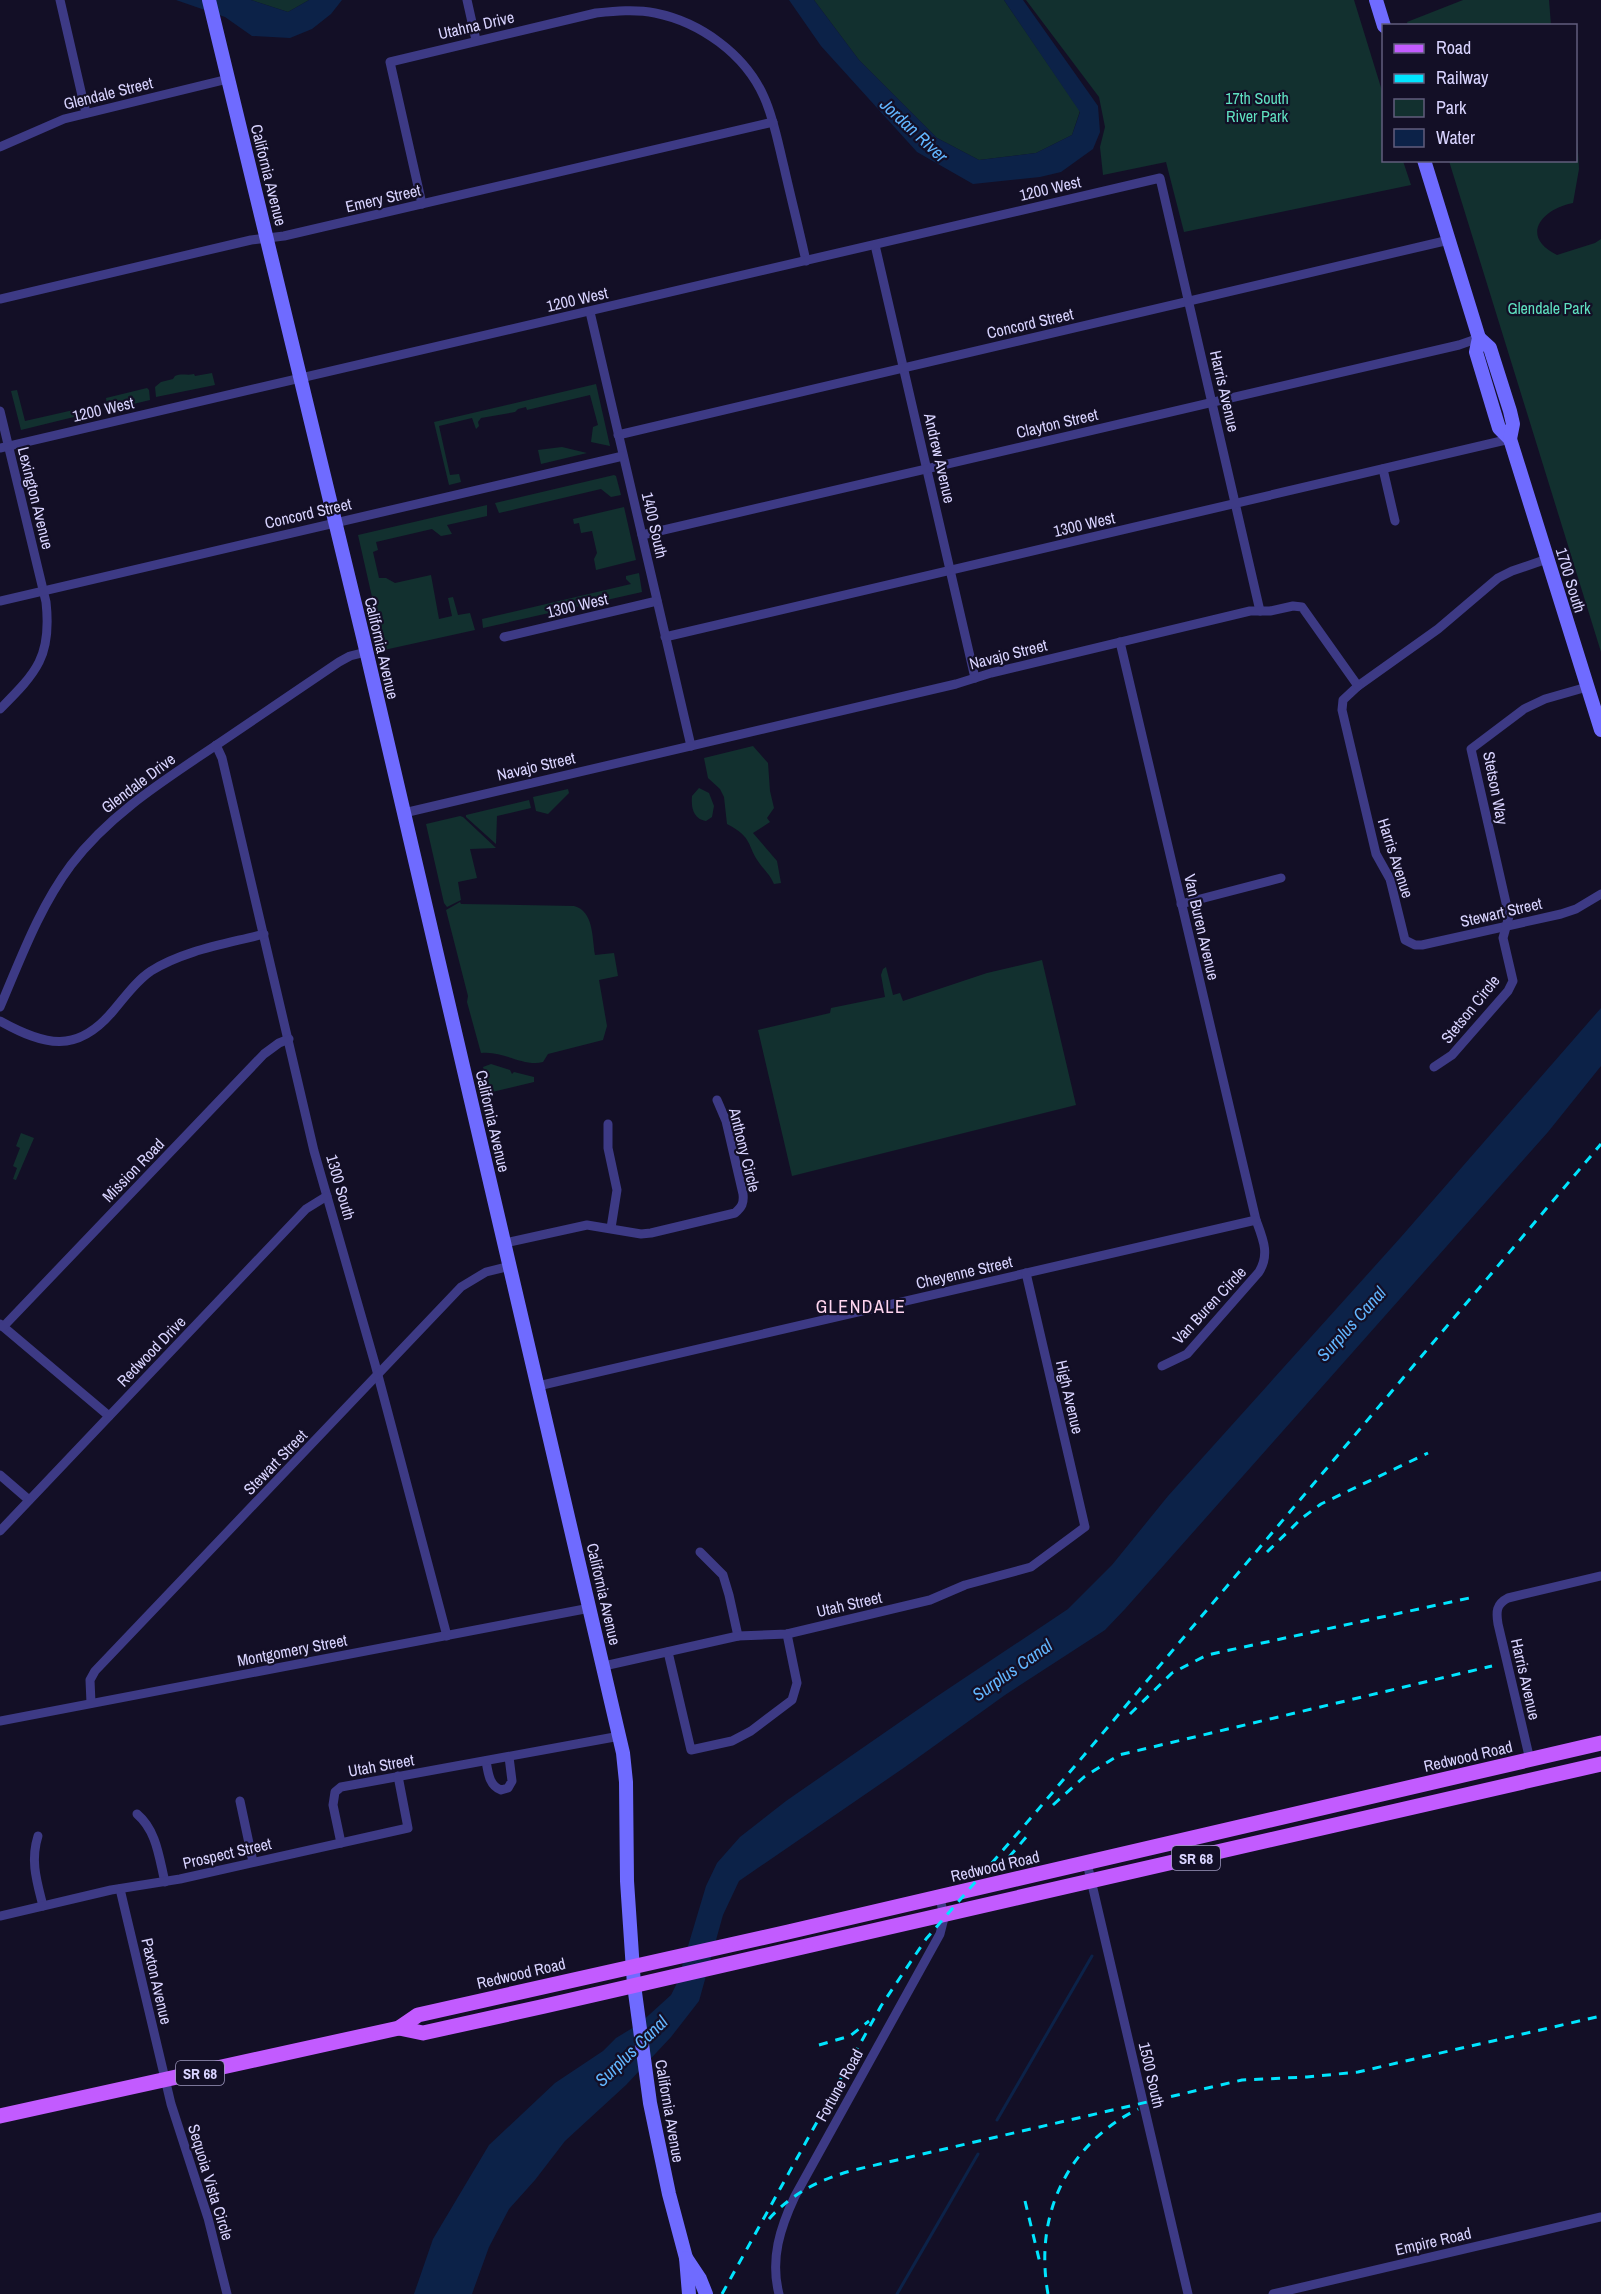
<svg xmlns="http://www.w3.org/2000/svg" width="1601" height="2294" font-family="'Archivo Narrow',sans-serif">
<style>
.green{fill:#12302f}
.water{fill:#0c2248}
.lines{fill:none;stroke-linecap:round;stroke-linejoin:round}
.stream{stroke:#0c2248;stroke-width:3}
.street{stroke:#3d3a85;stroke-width:9}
.secondary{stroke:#6f6bff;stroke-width:14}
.primary{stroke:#c25bff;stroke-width:15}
.rail{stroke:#00e5ff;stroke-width:3;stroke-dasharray:9 8;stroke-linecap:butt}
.labels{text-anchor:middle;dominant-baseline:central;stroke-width:4.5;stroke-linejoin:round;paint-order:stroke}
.shield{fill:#130f26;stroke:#9e99be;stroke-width:1.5}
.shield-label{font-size:15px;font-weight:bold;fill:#d9d4ff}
.street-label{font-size:16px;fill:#d9d4ff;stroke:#130f26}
.park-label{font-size:16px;fill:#5fe0c0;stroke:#130f26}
.water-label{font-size:18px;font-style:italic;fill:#62b6ff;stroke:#130f26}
.neighbourhood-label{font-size:18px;letter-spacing:1.5px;fill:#ffd6f0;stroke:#130f26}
</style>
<rect width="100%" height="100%" fill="#130f26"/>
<g class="green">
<path d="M251,0H309L288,12Z"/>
<path d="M814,0H1004L1080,111L1072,135L1036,153L979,160L937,138L859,60Z"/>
<path d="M1026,0H1354L1383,94L1384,160L1403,161L1411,185L1184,232L1166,162L1103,175L1100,147L1105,127L1099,97Z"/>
<path d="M1463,0H1549L1551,25H1408L1407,22Z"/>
<path d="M1576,119L1579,169L1573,203C1542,209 1519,236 1557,255L1595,243L1601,239V652L1449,161L1576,160Z"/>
<path d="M212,373L215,385L156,397L155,387L161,382L173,379L175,376C182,373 187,376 194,374L195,376Z"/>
<path d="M596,384L610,446L591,442L593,427L598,425L590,395L527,410L526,407L518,409L515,412L481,418L478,422L479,426L476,429L472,418L439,426L450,475L459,474L461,482L449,485L434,422Z"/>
<path d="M147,388L149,390L150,400L108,410L106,398Z"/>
<path d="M17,390L25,421L78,409H80L82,415L21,430L11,391Z"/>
<path d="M562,447L587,453L541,464L538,450Z"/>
<path d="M614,475L616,476L621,495L611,497L601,489L499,513L495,503Z"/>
<path d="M487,505V516L447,525L452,534L441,536L432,529L376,542L378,550L373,552L379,578H386L395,583L431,575L439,619L452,616L448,598L453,597L458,615L470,613L475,630L384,650L358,535Z"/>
<path d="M624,507L636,560L596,570L594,559L597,553L592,531L581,533L579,523L574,524L573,519Z"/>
<path d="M639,573L642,592L483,628L482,619L631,584L626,579V576Z"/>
<path d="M753,746L768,763L770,791L774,808L767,818L770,822L753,833L777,861L781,883L774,884C770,875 766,872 760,864C746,845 754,838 727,824L724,797L720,789L708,778L704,758Z"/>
<path d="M699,788L709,793L714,806L712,817L706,821C693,819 691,807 692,796Z"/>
<path d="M568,789L569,793L548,814L536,811L533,797Z"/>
<path d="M529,800L531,808L497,816L496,844L466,817V815Z"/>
<path d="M460,816L463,817L496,848L470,849L477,878L458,882L461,900L447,907L444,903L426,824Z"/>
<path d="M460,902L461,904L574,906C594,911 592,938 595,955L614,953L618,976L599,980L607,1026L603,1040L548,1054L543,1062C523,1067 502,1050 481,1053L467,1002L468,996L446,910Z"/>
<path d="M1042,960L1076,1105L792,1176L758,1030L830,1013L831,1008L885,997L881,975L883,969L886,967L893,995L900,993L903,1001L987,973Z"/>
<path d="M491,1064L510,1070L512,1074L514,1072L534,1077V1082L492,1092L491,1087H488L483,1067Z"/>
<path d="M21,1133L34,1138L16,1180L13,1179L17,1168L13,1166L20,1148L16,1146Z"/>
</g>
<g class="water">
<path d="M176,0H251L288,12L309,0H342L331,14L312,29L290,38L252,36L225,17Z"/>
<path d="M789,0H814L859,60L937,138L979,160L1036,153L1072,135L1080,112L1004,0H1023L1098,106L1100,132L1093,149L1061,172L1040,177L973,184L917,152L821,46Z"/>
<path d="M1601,1008V1066L1548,1132L1125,1609L1105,1630L1005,1695L905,1767L739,1881L723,1915L699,2001L671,2037L626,2085L565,2141L535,2180L509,2209L489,2247L472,2294H414L433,2239L489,2145L555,2083L603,2051L616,2038L639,2024L671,1995L677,1983L706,1886L717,1863L740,1837L786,1801L936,1697L1068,1609L1112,1565L1168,1496L1401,1237Z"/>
</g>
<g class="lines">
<g class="stream">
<path d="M997,2120L1092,1956"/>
<path d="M897,2294L978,2154"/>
</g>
<g class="street">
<path d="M60,0L86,113"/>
<path d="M467,0L476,40"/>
<path d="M0,147L64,119L228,79"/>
<path d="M422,204L390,62L596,13C615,11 636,9 655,13C700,22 745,54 764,97C774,119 778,143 784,167C791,198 799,229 806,261"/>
<path d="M875,245L975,678"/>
<path d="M0,299L251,240L284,236L773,122"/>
<path d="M590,312L691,746"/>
<path d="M0,411L46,602C52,656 37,672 0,709"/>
<path d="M618,435L1449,240"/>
<path d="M0,448L1160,178L1260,611"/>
<path d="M1383,469L1395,521"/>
<path d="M642,535L1459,345L1479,338"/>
<path d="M1547,559L1512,571L1498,578L1438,629L1358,686L1343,700L1342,710L1376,854L1390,879L1405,940L1415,945H1422L1561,914L1576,909L1601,894"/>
<path d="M0,601L623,456"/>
<path d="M504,637L657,601"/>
<path d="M665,637L1510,439"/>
<path d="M1120,642L1256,1220C1263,1239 1270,1254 1259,1272L1187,1354L1162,1366"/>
<path d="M216,745L222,758L314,1151L375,1364L447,1636"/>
<path d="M404,813L956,684L991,673L1250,611H1270L1293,606L1302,607L1358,686"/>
<path d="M1181,904L1281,878"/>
<path d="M0,1007C21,958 39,908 71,865C110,814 163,781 215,746C256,718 298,690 339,662L350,656L366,652"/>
<path d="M0,1021C45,1046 77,1054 113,1011C125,997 136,981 151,971C185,950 226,944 264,934"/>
<path d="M1434,1067L1452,1055L1508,991L1513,981L1503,938L1509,916L1471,749L1524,709L1545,699L1587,687"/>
<path d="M608,1124V1148L617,1190L611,1228"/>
<path d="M505,1243L587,1225L641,1234L651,1233L735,1213C742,1207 744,1203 743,1194L726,1121L717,1100"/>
<path d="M0,1324L109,1416"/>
<path d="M3,1327L264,1054L279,1043L289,1039"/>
<path d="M538,1386L1256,1220"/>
<path d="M0,1475L29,1500"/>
<path d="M0,1531L306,1209L327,1196"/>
<path d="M700,1552L723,1575L729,1595L738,1636"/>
<path d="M668,1652L691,1750L732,1741L751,1731L792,1700L797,1683L787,1634"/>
<path d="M604,1666L738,1636L787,1634L930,1600L965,1585L1031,1567L1085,1527L1026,1273"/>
<path d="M91,1703L90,1680L95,1671L461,1287L486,1272L510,1266"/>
<path d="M0,1721L590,1608"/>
<path d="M1530,1760L1498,1624C1496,1612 1496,1604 1508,1598L1601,1576"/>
<path d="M486,1761C488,1772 489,1786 501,1790L508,1788L512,1781L509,1757"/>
<path d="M240,1801L253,1862"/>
<path d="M137,1814C157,1831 159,1858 165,1882"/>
<path d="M38,1836C30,1861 37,1882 43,1906"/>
<path d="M341,1843L333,1805L335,1792L341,1787L620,1736"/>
<path d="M1087,1863L1188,2294"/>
<path d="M120,1889L171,2104L208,2218L227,2294"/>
<path d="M0,1916L111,1890L180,1879L408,1828L398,1776"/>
<path d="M779,2294C770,2259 780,2228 795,2196L940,1934L944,1918L940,1897"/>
<path d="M1273,2294L1601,2217"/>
</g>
<g class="secondary">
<path d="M209,0L363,637L623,1753L626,1782L627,1881L634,1985L650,2103L669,2194L686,2258L689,2294"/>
<path d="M1376,0L1384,26"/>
<path d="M1424,160L1479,338L1476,352L1495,415L1499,428L1510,439L1601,730"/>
<path d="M1479,338L1490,348L1510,411L1513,424L1510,439"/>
<path d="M686,2258L700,2279L706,2294"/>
</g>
<g class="primary">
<path d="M399,2028L423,2033L545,2006L1601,1764"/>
<path d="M0,2116L399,2028L418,2015L788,1932L1601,1743"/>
</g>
<g class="rail">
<path d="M1267,1552L1302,1518L1321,1504L1428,1453"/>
<path d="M1130,1714L1172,1673L1207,1655L1474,1597"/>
<path d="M1053,1805L1084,1777L1119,1755L1492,1666"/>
<path d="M1009,1857L1028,1835"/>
<path d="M819,2045L850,2036L869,2021"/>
<path d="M1025,2201L1040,2263"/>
<path d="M769,2219C792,2193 821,2179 854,2170L1242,2080L1307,2077L1358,2072L1601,2016"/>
<path d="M722,2294L881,2006L926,1939L1036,1812L1601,1144"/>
<path d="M1048,2294C1034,2216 1066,2145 1138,2109"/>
</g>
</g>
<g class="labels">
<g class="shield">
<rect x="1172" y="1846" width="48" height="24" rx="4.5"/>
<rect x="176" y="2061" width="48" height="24" rx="4.5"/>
</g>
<g class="shield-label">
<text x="1196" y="1858">SR 68</text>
<text x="200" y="2073">SR 68</text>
</g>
<g class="street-label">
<text transform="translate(476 25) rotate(-13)">Utahna Drive</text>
<text transform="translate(108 93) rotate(-14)">Glendale Street</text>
<text transform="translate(269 175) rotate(76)">California Avenue</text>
<text transform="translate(1050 188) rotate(-13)">1200 West</text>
<text transform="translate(383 198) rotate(-13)">Emery Street</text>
<text transform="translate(577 299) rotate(-13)">1200 West</text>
<text transform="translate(1030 323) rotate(-13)">Concord Street</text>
<text transform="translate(1225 391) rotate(77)">Harris Avenue</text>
<text transform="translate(103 409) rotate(-13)">1200 West</text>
<text transform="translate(1057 423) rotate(-13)">Clayton Street</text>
<text transform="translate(940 458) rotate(77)">Andrew Avenue</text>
<text transform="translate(36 498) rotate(76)">Lexington Avenue</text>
<text transform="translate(308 513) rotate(-13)">Concord Street</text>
<text transform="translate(1084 524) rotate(-13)">1300 West</text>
<text transform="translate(655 525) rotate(77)">1400 South</text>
<text transform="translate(1571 580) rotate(73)">1700 South</text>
<text transform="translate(577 605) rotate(-13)">1300 West</text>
<text transform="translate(382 648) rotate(77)">California Avenue</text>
<text transform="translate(1008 654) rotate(-14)">Navajo Street</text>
<text transform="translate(536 766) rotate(-13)">Navajo Street</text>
<text transform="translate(138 783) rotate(-37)">Glendale Drive</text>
<text transform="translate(1496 788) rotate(79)">Stetson Way</text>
<text transform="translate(1396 858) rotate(72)">Harris Avenue</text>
<text transform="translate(1501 912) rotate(-13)">Stewart Street</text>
<text transform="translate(1202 927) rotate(77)">Van Buren Avenue</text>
<text transform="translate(1470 1009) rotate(-51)">Stetson Circle</text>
<text transform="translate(493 1121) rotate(77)">California Avenue</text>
<text transform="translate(745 1150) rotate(76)">Anthony Circle</text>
<text transform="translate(133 1170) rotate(-46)">Mission Road</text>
<text transform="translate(341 1187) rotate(74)">1300 South</text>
<text transform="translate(964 1272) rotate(-13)">Cheyenne Street</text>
<text transform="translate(1209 1305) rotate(-47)">Van Buren Circle</text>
<text transform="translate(151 1351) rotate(-46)">Redwood Drive</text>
<text transform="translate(1070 1397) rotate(77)">High Avenue</text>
<text transform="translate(275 1462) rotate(-46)">Stewart Street</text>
<text transform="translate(604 1594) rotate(77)">California Avenue</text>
<text transform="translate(849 1604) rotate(-13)">Utah Street</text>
<text transform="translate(292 1650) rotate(-11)">Montgomery Street</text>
<text transform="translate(1526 1679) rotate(77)">Harris Avenue</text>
<text transform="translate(1468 1756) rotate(-13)">Redwood Road</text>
<text transform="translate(381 1765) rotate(-10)">Utah Street</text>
<text transform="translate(227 1853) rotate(-13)">Prospect Street</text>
<text transform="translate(995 1866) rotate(-13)">Redwood Road</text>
<text transform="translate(521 1973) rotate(-13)">Redwood Road</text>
<text transform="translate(157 1981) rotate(77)">Paxton Avenue</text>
<text transform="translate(1152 2075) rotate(77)">1500 South</text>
<text transform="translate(839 2085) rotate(-61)">Fortune Road</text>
<text transform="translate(670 2111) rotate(80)">California Avenue</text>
<text transform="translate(211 2182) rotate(73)">Sequoia Vista Circle</text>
<text transform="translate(1433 2241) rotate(-13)">Empire Road</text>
</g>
<g class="park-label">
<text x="1257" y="98">17th South<tspan x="1257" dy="18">River Park</tspan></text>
<text x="1549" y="308">Glendale Park</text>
</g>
<g class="water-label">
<text transform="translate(914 130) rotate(43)">Jordan River</text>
<text transform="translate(1351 1324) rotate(-48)">Surplus Canal</text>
<text transform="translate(1012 1670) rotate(-35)">Surplus Canal</text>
<text transform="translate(631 2051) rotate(-44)">Surplus Canal</text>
</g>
<g class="neighbourhood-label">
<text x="861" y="1306">GLENDALE</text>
</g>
</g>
<rect x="1382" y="24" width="195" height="138" fill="#130f26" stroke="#625e7d" stroke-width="1.5"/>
<rect x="1394" y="44" width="30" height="9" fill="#c25bff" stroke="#625e7d" stroke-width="1.5"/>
<text x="1436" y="54" font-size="18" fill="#d9d4ff">Road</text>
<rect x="1394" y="74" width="30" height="9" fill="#00e5ff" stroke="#625e7d" stroke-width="1.5"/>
<text x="1436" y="84" font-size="18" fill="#d9d4ff">Railway</text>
<rect x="1394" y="99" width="30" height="18" fill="#12302f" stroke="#625e7d" stroke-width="1.5"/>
<text x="1436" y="114" font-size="18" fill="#d9d4ff">Park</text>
<rect x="1394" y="129" width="30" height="18" fill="#0c2248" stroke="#625e7d" stroke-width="1.5"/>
<text x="1436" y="144" font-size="18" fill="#d9d4ff">Water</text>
</svg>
